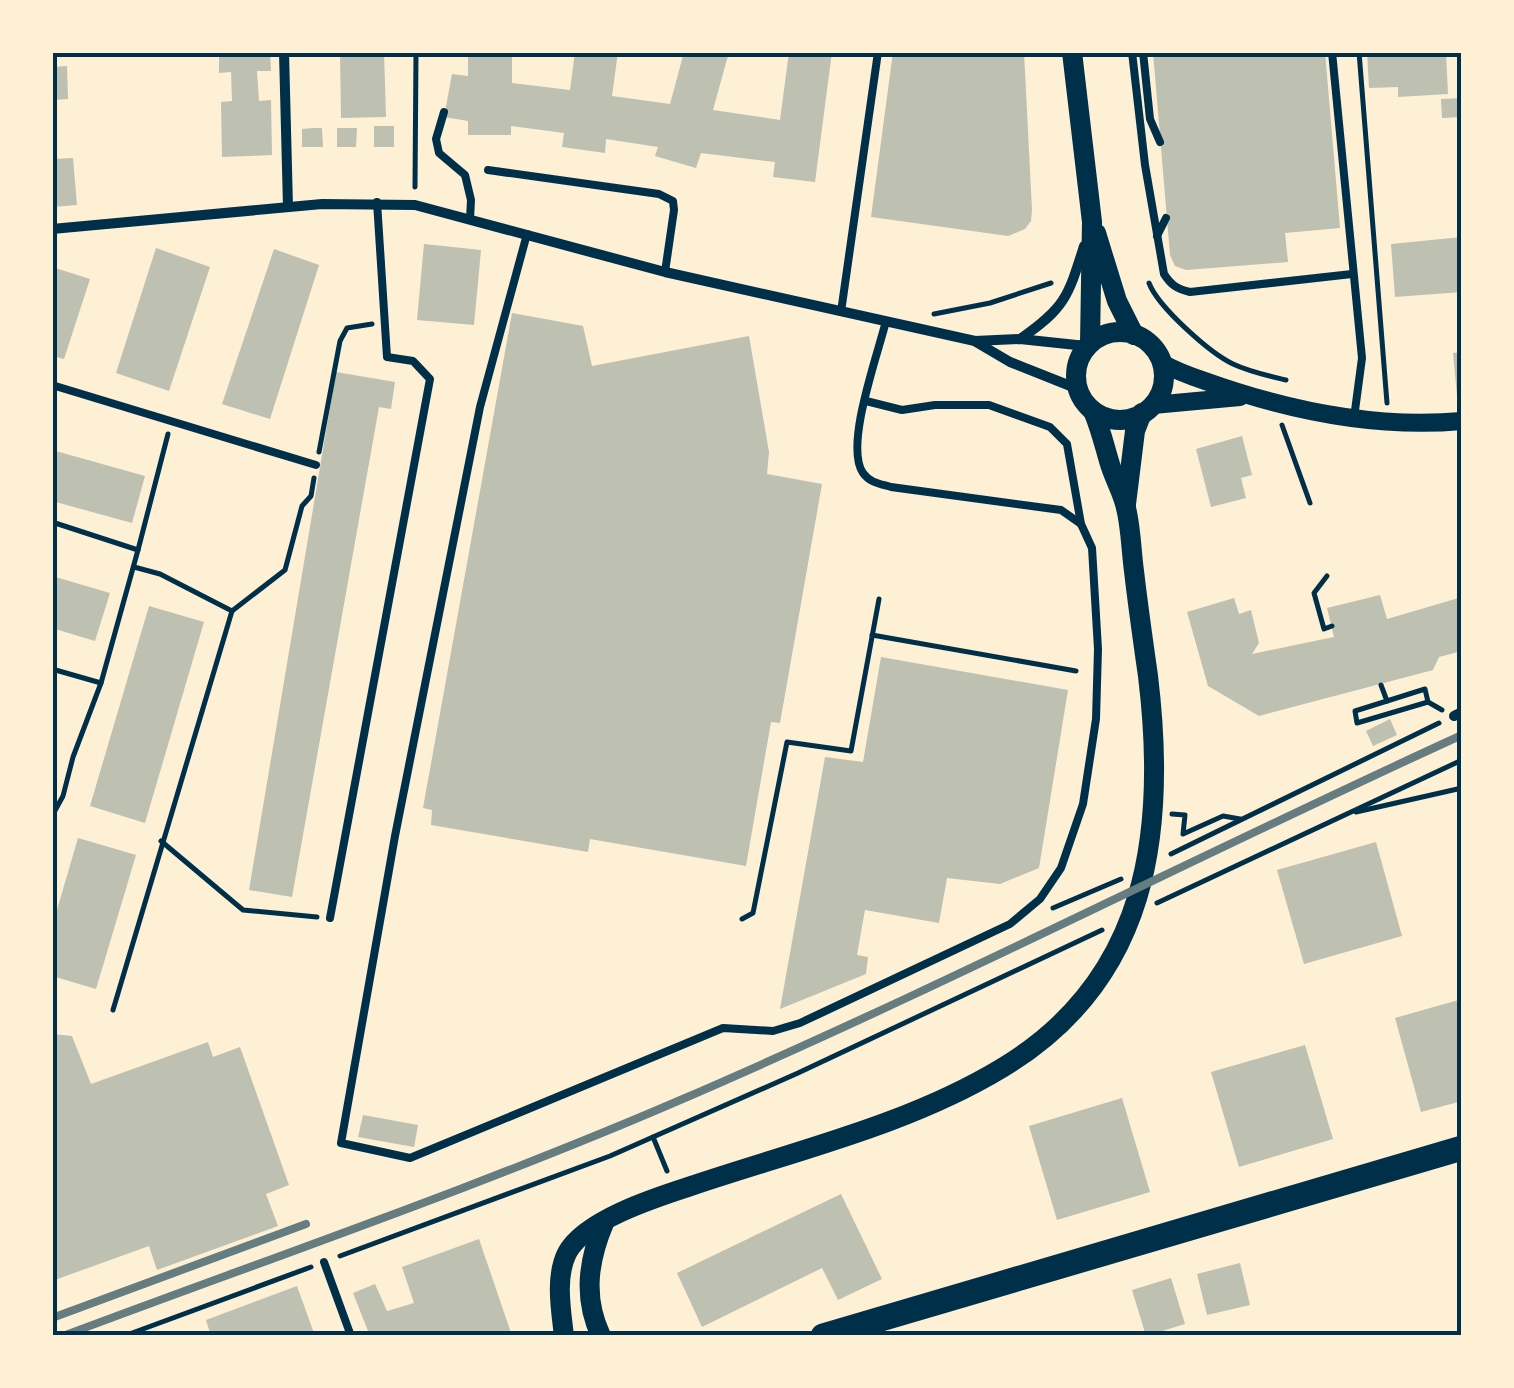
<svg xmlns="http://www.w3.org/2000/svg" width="1514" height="1388" font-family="'Alegreya Sans',sans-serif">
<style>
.building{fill:#bec0b2}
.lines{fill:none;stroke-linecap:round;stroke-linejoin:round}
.path{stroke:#003049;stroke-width:5}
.service{stroke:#003049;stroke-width:8}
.minor{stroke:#003049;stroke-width:10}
.tertiary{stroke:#003049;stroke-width:18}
.secondary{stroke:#003049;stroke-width:20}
.primary{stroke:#003049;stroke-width:25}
.rail{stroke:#657d81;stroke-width:8}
.neatline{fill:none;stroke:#003049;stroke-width:4}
</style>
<rect width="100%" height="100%" fill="#fdf0d5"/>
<g class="building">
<path d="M219,52H270L271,71H257L259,101L271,100L272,155L222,157L221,102L232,101L231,72L219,73Z"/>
<path d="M340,52H384L386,117L341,118Z"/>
<path d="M468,52H512V83L570,90L575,52H618L612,96L670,104L684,52H729L713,110L780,120L789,52H832L815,182L773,177L775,162L701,153L696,168L655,156L658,147L606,139L605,153L562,147L564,133L511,126V135H468V121L444,117L452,74L468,76Z"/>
<path d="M893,52H1024L1032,210L1031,221L1025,229L1008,236L871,217Z"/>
<path d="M1153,52H1325L1340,228L1285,233L1288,262L1186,270L1175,266L1170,255Z"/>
<path d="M1367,52H1446L1448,94L1398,97V87L1369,88Z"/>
<path d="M67,66L68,99L52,100V67Z"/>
<path d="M1462,98V117L1442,118L1441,99Z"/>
<rect x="374" y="126" width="20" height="21"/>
<path d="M313,128H322L323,147H302V129Z"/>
<path d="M337,128H357L356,147H337Z"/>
<path d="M73,158L77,205L52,207V159Z"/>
<path d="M1462,237V292L1395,297L1391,244Z"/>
<path d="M424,244L481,250L474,325L417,320Z"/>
<path d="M156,248L210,267L169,391L116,373Z"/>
<path d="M274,249L319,265L270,419L222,404Z"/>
<path d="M52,267L90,279L64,359L52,356Z"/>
<path d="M512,313L583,326L592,366L749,336L769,452L767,474L822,484L780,723L771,722L746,866L590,839L588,852L431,825L432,810L423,808Z"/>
<path d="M1462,352V396H1457L1453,353Z"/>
<path d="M336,372L395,382L391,409L379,407L292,897L249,890Z"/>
<path d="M1242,436L1252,475L1241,478L1246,498L1211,507L1196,449Z"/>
<path d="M52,450L145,476L132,523L52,501Z"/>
<path d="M52,576L110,593L95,641L52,628Z"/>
<path d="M1380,595L1387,619L1462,597V651L1439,657L1433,670L1259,716L1208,686L1187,612L1234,598L1239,614L1251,610L1259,643L1252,654L1334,637L1327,608Z"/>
<path d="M149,606L204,622L145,823L90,806Z"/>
<path d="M881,657L1068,690L1039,868L1000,884L947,878L939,923L865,910L857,955L868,957L866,974L780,1009L825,757L863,762Z"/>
<path d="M1390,719L1397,735L1373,746L1366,731Z"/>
<path d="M78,838L136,855L96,989L52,976V927Z"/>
<path d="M1376,842L1402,936L1304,964L1277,870Z"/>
<path d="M1462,999V1101L1421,1112L1395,1018Z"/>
<path d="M52,1034L72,1036L91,1084L208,1042L213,1057L240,1047L289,1185L266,1194L278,1226L157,1270L149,1246L52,1281Z"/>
<path d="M1305,1045L1333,1139L1239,1167L1211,1072Z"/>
<path d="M1122,1098L1150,1192L1057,1220L1029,1126Z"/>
<path d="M363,1115L418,1125L414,1147L358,1137Z"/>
<path d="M841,1194L882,1279L838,1300L822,1268L702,1327L677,1273Z"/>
<path d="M479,1239L512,1336H370L353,1293L375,1284L387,1311L414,1303L402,1267Z"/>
<path d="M1240,1263L1250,1305L1207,1315L1197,1274Z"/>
<path d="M1171,1278L1185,1324L1146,1336L1132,1290Z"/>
<path d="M297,1286L315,1336H211L206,1320Z"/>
</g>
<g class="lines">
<g class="path">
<path d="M1359,52L1387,403"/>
<path d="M415,187L416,52"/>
<path d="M1149,283C1158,307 1210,353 1233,364C1250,372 1269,376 1286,380"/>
<path d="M934,314L990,303L1051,283"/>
<path d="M1282,425L1310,503"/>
<path d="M319,452L340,341L347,328L372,324"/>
<path d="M52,522L138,550L168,434"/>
<path d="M134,567L160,574L232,611L285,570L302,506L311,496L314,478"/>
<path d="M1327,576L1314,593L1324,629L1332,626"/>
<path d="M872,635L1076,671"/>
<path d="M52,669L101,683L138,550"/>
<path d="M1381,685L1387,701L1425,689L1428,702"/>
<path d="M1387,701L1355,711L1357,723L1428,702L1442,710"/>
<path d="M1356,812L1462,788"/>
<path d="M1172,814L1185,815L1183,834L1223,816L1240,819"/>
<path d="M52,816L63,796L73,757L101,683"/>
<path d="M161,841L243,910L317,917"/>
<path d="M1171,854L1439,723"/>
<path d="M1157,903L1462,760"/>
<path d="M1053,908L1121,879"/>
<path d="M742,919L753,913L787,742L851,751L879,599"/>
<path d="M113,1010L232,611"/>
<path d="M653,1137L667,1171"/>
<path d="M340,1256L610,1156L798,1073L1102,930"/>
<path d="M124,1336L311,1267"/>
</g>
<g class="service">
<path d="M1132,52L1145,165L1164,274C1171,285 1177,289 1190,292L1352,274"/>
<path d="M1143,52L1150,119L1160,142"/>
<path d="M1332,52L1362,358L1354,418"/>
<path d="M444,112L436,139L439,153L465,175L471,200L470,219"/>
<path d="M488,170L659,194L673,201L674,210L665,272"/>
<path d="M527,234L480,407L395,836L341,1143L410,1158L723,1028L773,1031L800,1023L1010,924L1040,899L1061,868L1083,804L1096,719L1098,649L1092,548L1081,524L1061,510L891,487C881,484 870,483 863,473C844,446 878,354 886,321"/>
<path d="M1157,236L1166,218"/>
<path d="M841,312L878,52"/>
<path d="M52,385L316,465"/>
<path d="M866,401L902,410L935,405H989L1050,427L1067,444L1081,524"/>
<path d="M330,918L430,379L413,361L387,357L377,202"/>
<path d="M324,1262L351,1336"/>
</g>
<g class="minor">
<path d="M284,52L288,207"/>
<path d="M52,229L322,204L415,205L665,272L975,341L1020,339L1086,346"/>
<path d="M1020,339C1065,308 1068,297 1084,246"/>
<path d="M976,342L1010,362L1078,389"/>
<path d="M1454,716L1462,712"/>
</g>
<g class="tertiary">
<path d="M1162,363C1176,371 1190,376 1205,381C1286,410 1374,429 1462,421"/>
<path d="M1153,405L1240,397"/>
</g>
<g class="secondary">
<path d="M1072,52L1092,222L1090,343"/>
<path d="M1096,233L1117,301L1134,335"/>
<circle cx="1120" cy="376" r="44"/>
<path d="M1126,504L1135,431L1142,413"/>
<path d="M564,1336C561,1310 555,1277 567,1253C584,1220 657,1197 691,1186C794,1151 908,1125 1002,1068C1149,980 1167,832 1148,676C1143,641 1138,606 1134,571C1131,549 1131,525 1125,504C1121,489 1113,476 1109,461C1104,444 1100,427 1093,411"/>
<path d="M601,1336C583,1298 588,1261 604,1223"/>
</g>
<path class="primary" d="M823,1336L1462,1148"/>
<g class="rail">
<path d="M52,1318L306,1224"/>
<path d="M63,1336C268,1259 476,1188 678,1101C943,987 1199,855 1462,735"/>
</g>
</g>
<rect width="1514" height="1388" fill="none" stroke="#fdf0d5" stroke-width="110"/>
<rect x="55" y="55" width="1404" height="1278" class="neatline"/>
</svg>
